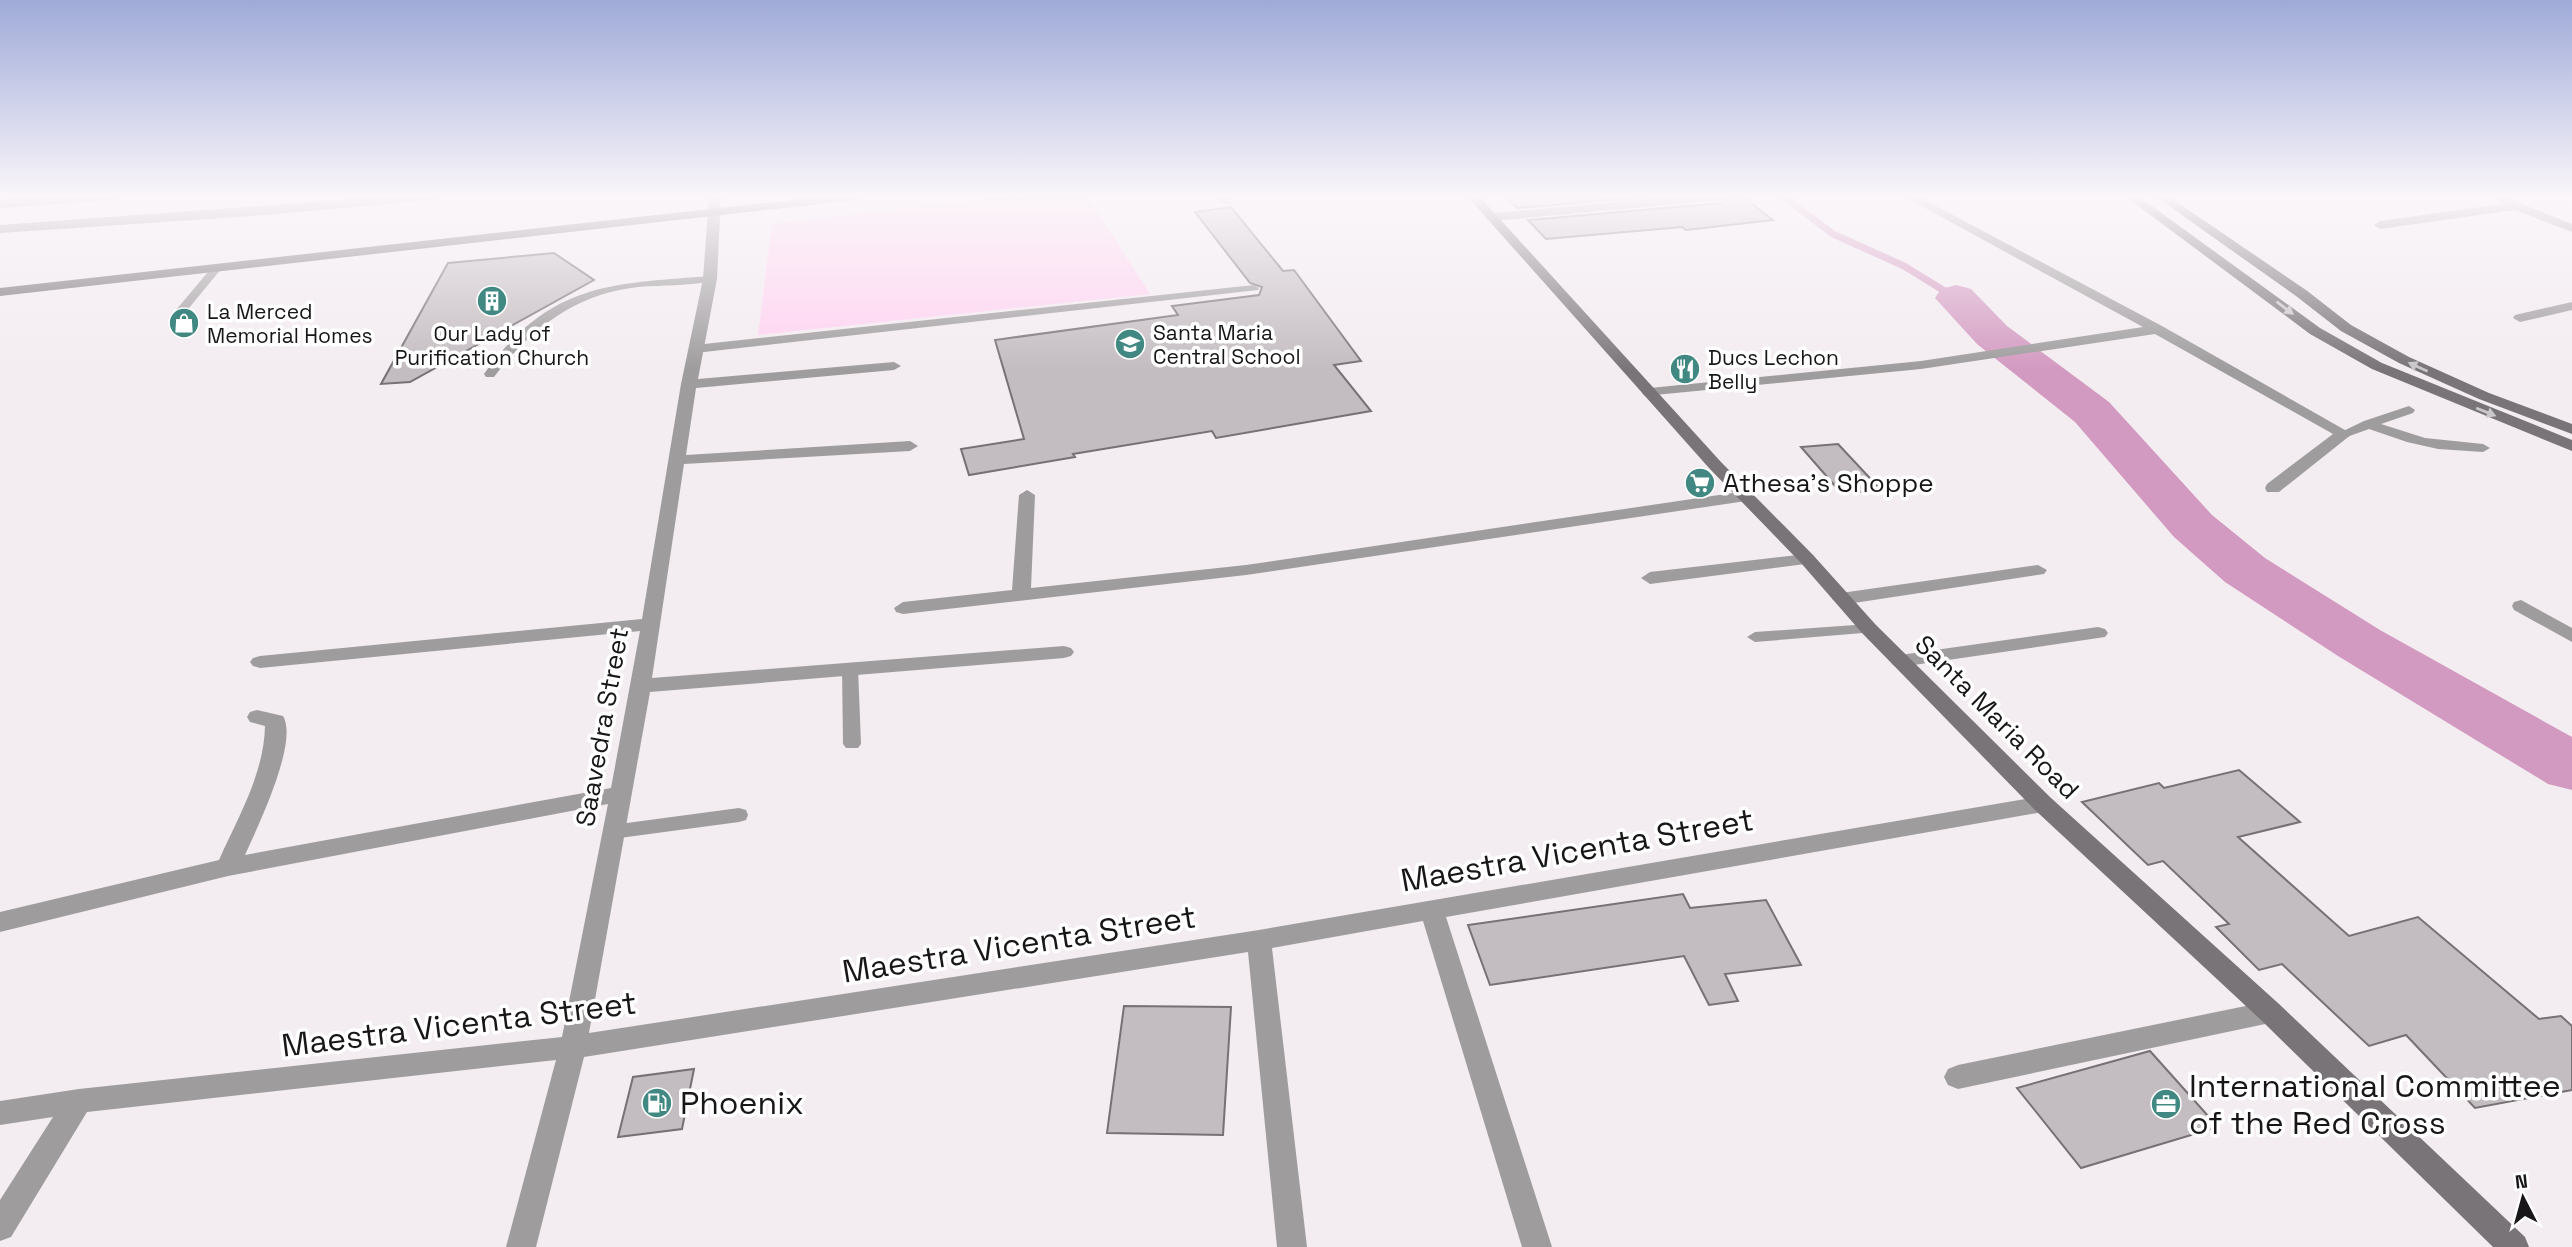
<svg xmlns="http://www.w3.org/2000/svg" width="2572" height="1247" font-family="'Space Grotesk',sans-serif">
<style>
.green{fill:#ffd1f0}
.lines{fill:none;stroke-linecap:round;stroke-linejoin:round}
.stream{stroke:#d39ac1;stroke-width:7}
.river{fill:#d39ac1;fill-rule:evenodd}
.building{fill:#c3bcc0;stroke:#777074;stroke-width:2}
.service{fill:#9f9c9e;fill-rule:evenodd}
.minor{fill:#9f9c9e;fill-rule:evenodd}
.secondary{fill:#797477;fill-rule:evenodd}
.oneway{fill:#c9c7c9}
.labels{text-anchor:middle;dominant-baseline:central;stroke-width:7;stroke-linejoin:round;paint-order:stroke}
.far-poi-label{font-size:21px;fill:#181618;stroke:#fff;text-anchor:start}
.poi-label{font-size:26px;fill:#181618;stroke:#fff;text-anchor:start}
.street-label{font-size:26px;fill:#181618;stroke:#fff}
.near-street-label{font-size:32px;fill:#181618;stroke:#fff}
.near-poi-label{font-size:32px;fill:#181618;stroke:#fff;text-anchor:start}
</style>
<rect width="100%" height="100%" fill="#f3ecf1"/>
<path class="green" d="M1011,196H1087L1150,294L758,335L772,224Z"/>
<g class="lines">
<path class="stream" d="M1783,196L1833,234L1904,266L1956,298"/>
<path class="river" d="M1956,285L1971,289L2007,326L2109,402L2212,515L2265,558L2380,630L2572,737V790L2548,784L2338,656L2225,582L2174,537L2075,422L1977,344L1935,298L1941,289Z"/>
</g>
<g class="building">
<path d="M1505,196H1658L1517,208Z"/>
<path d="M1730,196H1742L1773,220L1686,230L1682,227L1546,239L1528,220L1722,203Z"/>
<path d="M1231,207L1283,271L1294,270L1361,361L1334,365L1371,411L1216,438L1212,431L1073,454L1075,457L969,475L961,449L1024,439L995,340L1178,315L1172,306L1259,295L1262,287L1250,283L1195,212Z"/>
<path d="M554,253L594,280L410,382L381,384L448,263Z"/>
<path d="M1838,444L1881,490L1842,494L1801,447Z"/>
<path d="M2239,770L2300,822L2238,837L2349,936L2418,917L2539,1019L2561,1016L2572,1026V1090L2475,1108L2406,1035L2369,1046L2282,964L2259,970L2216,927L2229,924L2163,861L2148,865L2082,802L2159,783L2164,788Z"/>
<path d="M1683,894L1690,908L1766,900L1801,965L1725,974L1738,1001L1709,1005L1684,956L1490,985L1468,925Z"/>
<path d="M1124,1006L1231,1007L1223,1135L1107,1133Z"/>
<path d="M2150,1051L2218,1127L2081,1168L2017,1088Z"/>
<path d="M694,1069L682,1129L618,1137L633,1077Z"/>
</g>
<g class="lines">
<g class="service">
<path d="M1217,196H1227L1232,203L1224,205Z"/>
<path d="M213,266L222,268L184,314H176V310Z"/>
<path d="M710,276L714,277V281C689,286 663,285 638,287C576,294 531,328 494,377H486L484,374C550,283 608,284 710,276Z"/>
<path d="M1254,285L1259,288L1258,290L695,353L689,349L695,345Z"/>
<path d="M2409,406L2415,410L2413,413L2381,424L2425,438L2483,444L2490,448L2483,452L2438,449L2407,442L2369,429L2344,438L2337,434L2364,421Z"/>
<path d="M1869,624L1877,629L1875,632L1755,642L1747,637L1755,632Z"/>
<path d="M850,663L858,668L861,744L858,748H846L843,744L842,668Z"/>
<path d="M739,808L746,810L748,815L746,820L739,822L612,839L605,837L603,832L605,827L612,825Z"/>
</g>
<g class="minor">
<path d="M68,196H121L115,200L0,208V200Z"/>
<path d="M395,196H439L433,200L239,217L0,233V225Z"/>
<path d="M709,196H721L717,279L698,379L894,362L901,366L894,370L696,388L686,455L910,441L918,446L910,451L684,464L652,678L1064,646L1071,648L1074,652L1071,656L1064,658L650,692L589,1033L1259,930L2043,796L2051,798L2054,804L2051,810L2043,812L1446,917L1552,1247H1522L1423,921L1272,948L1307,1247H1277L1248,952L584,1057L536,1247H506L556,1060L87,1112L11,1237L0,1241V1200L53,1117L0,1125V1101L79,1089L562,1037L608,804L228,876L0,932V912L219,860C238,817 264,774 265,726L250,722L247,717L250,712L257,710L283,716C299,742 257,828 245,855L611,788L640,631L260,668L253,666L250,662L253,658L260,656L642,619L681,384L703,279Z"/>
<path d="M1686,196H1728L1722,200L1492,221L1486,217L1492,213Z"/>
<path d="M1903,196H1917L2162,326L2352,434L2279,492H2267L2265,488L2267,484L2333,434L2155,334L1921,369L1645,396L1642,393L1650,388L1921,361L2143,327Z"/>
<path d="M2504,197L2572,224V232L2515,210L2380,229L2374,225L2380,221L2502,204L2498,201Z"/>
<path d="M2572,302V310L2520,322L2513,318L2515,315Z"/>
<path d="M1027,490L1035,495L1031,588L1246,565L1746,491L1754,496L1746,501L1246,575L903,614L896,612L894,608L903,602L1012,590L1019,495Z"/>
<path d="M1807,554L1813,555L1816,559L1813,563L1650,584L1641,578L1650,572Z"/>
<path d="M2038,565L2047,570L2044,574L1841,605L1832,599L1841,593Z"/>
<path d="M2521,600L2572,628V642L2514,610L2512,606L2514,602Z"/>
<path d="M2098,627L2105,629L2108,633L2105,637L1900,667L1893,665L1890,661L1893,657L1900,655Z"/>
<path d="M2270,1001L2279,1004L2283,1012L2279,1020L2270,1023L1958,1089L1948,1085L1944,1077L1948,1069L1958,1065Z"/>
</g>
<g class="secondary">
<path d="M826,196H861L855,200L0,296V288Z"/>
<path d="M1467,196H1479L1721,462L1813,555L1876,625L2051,798L2279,1004L2525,1237L2529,1247H2493L2261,1020L2035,810L1862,633L1801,563L1709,468Z"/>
<path d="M2125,196H2138L2320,328L2382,363L2572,440V451L2372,369L2310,334Z"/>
<path d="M2155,196H2168L2306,290L2351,325L2409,357L2489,393L2572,424V434L2479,399L2399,363L2341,331L2296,296Z"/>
</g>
</g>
<defs><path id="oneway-solid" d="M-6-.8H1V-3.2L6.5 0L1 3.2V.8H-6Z" transform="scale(1.75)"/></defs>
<g class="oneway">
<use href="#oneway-solid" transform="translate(2285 308) rotate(37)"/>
<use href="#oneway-solid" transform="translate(2418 367) rotate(-156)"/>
<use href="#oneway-solid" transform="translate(2486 412) rotate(22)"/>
</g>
<linearGradient id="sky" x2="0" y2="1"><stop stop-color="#9faad8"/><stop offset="0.53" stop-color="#faf6f9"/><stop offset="1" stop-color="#faf6f9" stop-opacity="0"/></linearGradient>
<rect width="2572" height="370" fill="url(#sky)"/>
<defs>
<g id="building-disc" transform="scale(1.575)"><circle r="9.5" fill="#418882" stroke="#fff"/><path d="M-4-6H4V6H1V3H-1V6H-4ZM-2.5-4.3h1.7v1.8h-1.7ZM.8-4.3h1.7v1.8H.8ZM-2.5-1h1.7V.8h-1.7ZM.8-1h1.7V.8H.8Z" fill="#fff"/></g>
<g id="shop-disc" transform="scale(1.575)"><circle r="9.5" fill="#418882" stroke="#fff"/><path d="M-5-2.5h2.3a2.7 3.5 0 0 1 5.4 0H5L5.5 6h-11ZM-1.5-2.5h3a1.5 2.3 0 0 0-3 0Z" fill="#fff"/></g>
<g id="school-disc" transform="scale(1.575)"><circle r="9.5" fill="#418882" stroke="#fff"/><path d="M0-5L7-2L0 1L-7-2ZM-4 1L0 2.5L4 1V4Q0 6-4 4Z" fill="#fff"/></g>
<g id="restaurant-disc" transform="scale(1.575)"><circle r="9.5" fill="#418882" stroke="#fff"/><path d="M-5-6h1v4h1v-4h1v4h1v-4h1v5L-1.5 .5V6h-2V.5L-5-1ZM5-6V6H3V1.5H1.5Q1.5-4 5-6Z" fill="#fff"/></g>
<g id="supermarket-disc" transform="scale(1.575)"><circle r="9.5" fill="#418882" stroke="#fff"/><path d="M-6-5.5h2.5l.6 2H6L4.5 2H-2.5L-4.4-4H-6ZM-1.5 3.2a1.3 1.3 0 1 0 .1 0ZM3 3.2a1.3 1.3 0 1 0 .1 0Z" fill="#fff"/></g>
<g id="fuel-disc" transform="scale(1.575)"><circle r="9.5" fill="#418882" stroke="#fff"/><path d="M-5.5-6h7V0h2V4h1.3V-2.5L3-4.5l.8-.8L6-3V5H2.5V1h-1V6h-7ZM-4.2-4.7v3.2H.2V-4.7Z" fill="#fff"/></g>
<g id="office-disc" transform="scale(1.575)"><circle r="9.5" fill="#418882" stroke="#fff"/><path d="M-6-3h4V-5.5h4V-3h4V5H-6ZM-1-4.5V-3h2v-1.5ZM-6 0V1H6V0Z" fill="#fff"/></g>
</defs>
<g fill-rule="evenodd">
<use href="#building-disc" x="492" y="301"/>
<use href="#shop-disc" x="184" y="323"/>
<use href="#school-disc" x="1130" y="344"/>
<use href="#restaurant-disc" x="1685" y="369"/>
<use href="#supermarket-disc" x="1700" y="483"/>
<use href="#fuel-disc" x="657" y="1103"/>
<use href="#office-disc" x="2166" y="1104"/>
</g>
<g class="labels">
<g class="far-poi-label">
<text x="207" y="311">La Merced<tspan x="207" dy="24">Memorial Homes</tspan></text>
<text x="1153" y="332">Santa Maria<tspan x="1153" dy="24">Central School</tspan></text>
<text x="492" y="333" text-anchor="middle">Our Lady of<tspan x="492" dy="24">Purification Church</tspan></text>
<text x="1708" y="357">Ducs Lechon<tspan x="1708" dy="24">Belly</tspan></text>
</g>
<g class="poi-label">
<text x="1723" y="483">Athesa's Shoppe</text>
</g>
<g class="street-label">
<text transform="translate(1997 717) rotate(45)">Santa Maria Road</text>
<text transform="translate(602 727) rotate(-80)">Saavedra Street</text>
</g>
<g class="near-street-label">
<text transform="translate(1577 850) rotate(-10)">Maestra Vicenta Street</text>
<text transform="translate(1019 944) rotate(-9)">Maestra Vicenta Street</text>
<text transform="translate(459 1024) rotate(-7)">Maestra Vicenta Street</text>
</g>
<g class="near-poi-label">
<text x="2189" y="1086">International Committee<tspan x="2189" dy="37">of the Red Cross</tspan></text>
<text x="680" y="1103">Phoenix</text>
</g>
</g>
<g transform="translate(2523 1198) rotate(354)" stroke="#ffffff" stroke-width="5" paint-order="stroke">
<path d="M0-5L12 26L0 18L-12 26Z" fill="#181618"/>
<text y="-10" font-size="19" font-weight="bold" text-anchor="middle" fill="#181618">N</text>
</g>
</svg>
